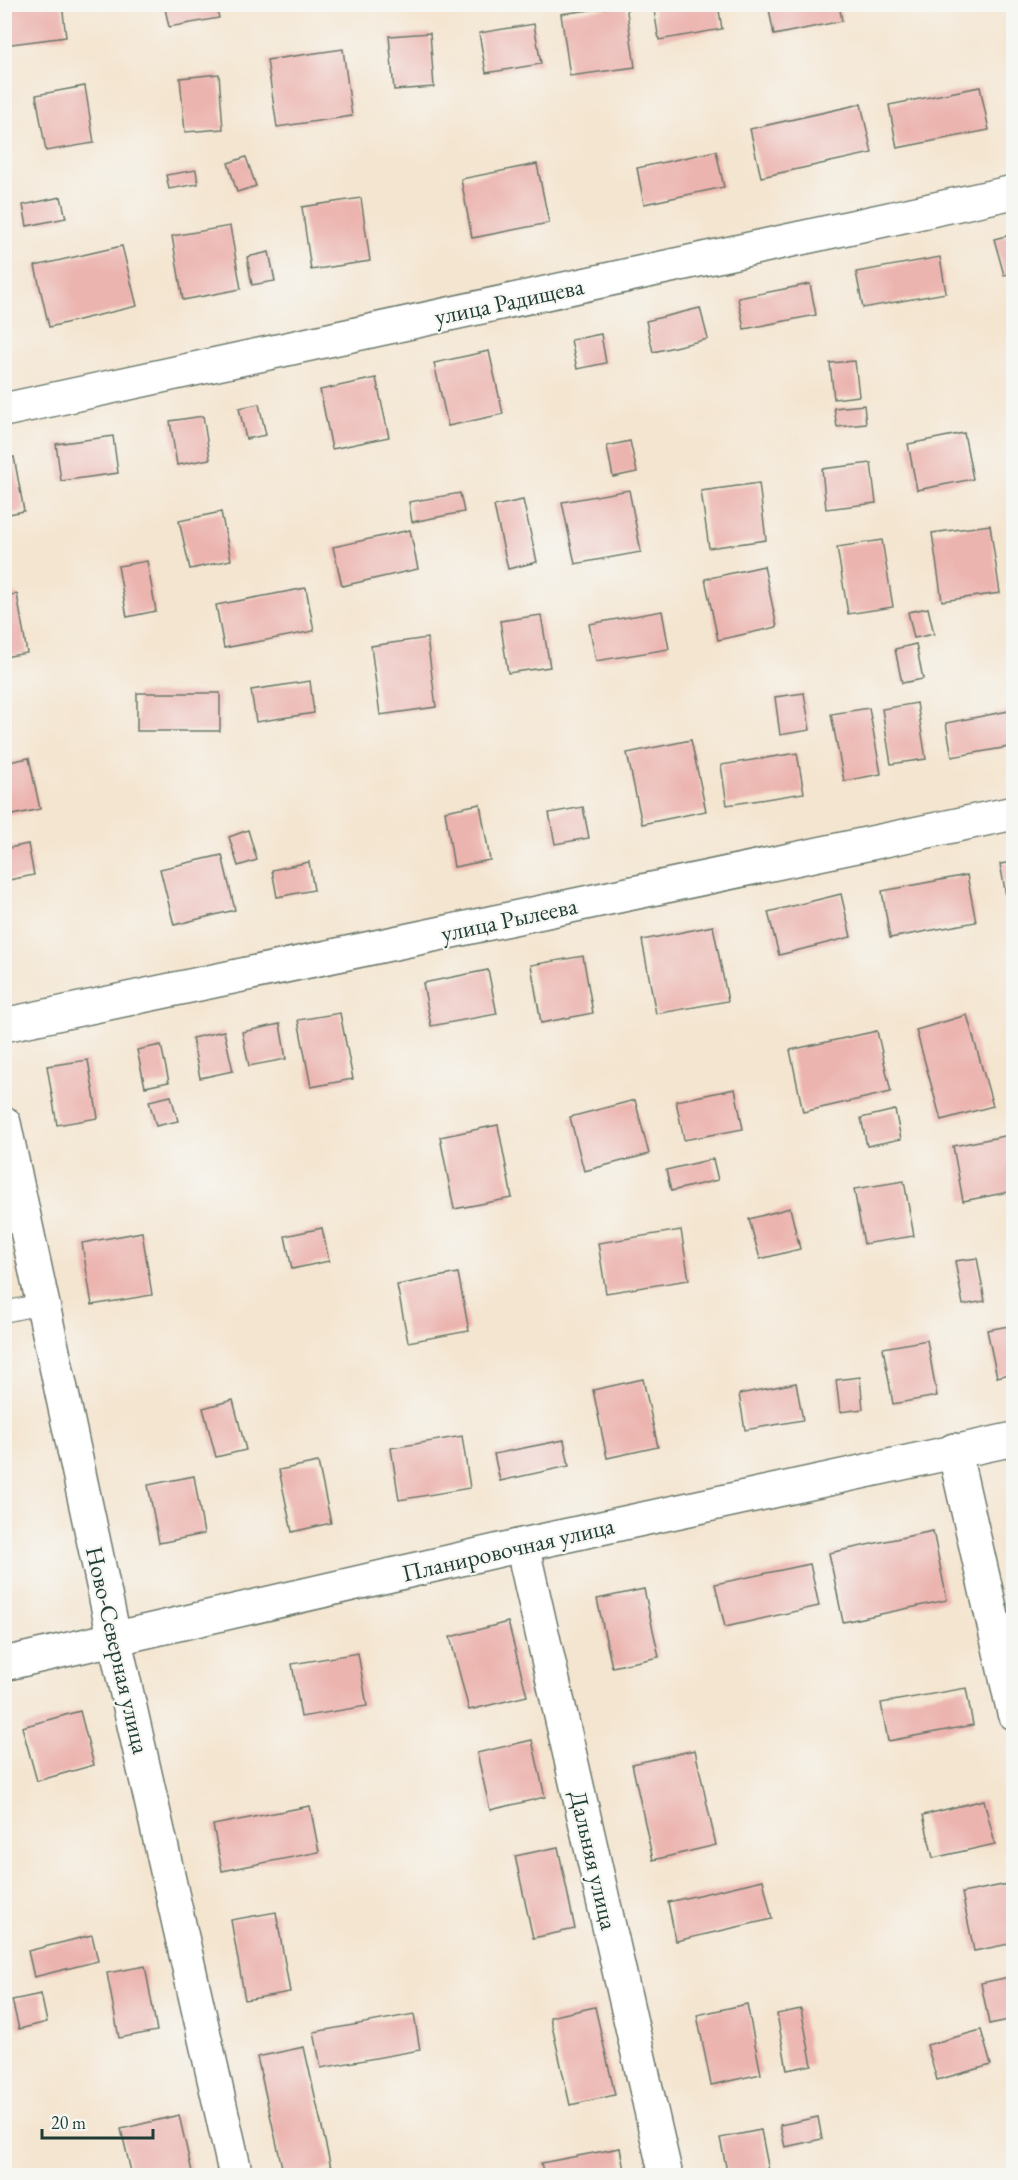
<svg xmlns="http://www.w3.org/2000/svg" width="1018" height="2180" font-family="'EB Garamond',serif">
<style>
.building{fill:#ecb4af}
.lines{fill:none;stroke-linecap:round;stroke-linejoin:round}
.service-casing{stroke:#6a786b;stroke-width:22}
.minor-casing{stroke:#6a786b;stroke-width:36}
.service{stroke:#fff;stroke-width:20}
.minor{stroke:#fff;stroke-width:33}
.labels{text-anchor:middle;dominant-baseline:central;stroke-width:4.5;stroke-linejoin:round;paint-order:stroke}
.street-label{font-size:24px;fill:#1f3d34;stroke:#f6f6f2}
</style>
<rect width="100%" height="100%" fill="#f6f6f2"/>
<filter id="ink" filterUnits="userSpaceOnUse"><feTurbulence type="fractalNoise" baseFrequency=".0167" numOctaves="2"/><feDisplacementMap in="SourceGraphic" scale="12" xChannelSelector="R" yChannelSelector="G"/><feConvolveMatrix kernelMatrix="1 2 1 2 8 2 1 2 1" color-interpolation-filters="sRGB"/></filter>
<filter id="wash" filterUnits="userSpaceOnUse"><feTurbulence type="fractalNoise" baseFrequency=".008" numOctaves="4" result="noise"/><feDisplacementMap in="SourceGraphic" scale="24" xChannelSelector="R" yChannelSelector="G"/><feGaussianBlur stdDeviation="1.35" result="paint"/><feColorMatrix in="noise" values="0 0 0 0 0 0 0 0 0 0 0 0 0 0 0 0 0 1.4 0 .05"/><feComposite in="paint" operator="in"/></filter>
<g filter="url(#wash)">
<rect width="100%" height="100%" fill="#f4e5d0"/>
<g id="blocks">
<g class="building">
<path d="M4,4H62L66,37L4,45Z"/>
<path d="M164,4H216L219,18L169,27Z"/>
<path d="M653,4H718L722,29L659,40Z"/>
<path d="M768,4H839L842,21L774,35Z"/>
<path d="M895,4H916L917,6L896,9Z"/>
<path d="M626,5L635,67L570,76L561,14Z"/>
<path d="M534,24L541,64L486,73L479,33Z"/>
<path d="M430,33L434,87L394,90L389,36Z"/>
<path d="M343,49L352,116L277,127L267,60Z"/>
<path d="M219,74L223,129L185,132L180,78Z"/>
<path d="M85,86L94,143L46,151L36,95Z"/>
<path d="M980,87L989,130L897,148L889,105Z"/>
<path d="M861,104L872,153L761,177L750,129Z"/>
<path d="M716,151L724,187L644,204L637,168Z"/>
<path d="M246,157L256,186L237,192L228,163Z"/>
<path d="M537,164L549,223L472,238L461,179Z"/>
<path d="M196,170L198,184L169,189L166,175Z"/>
<path d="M61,197L66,218L27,226L23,205Z"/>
<path d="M361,198L370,261L311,270L302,207Z"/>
<path d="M230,226L241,289L183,300L172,236Z"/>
<path d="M1014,234V273L1004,275L994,239Z"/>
<path d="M122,246L137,306L49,327L35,266Z"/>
<path d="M269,252L275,281L252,285L247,257Z"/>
<path d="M940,257L946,293L863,308L856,272Z"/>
<path d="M810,284L816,315L744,329L738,298Z"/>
<path d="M700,308L708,339L653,352L646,321Z"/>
<path d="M601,334L606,363L577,369L571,340Z"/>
<path d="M489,351L503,414L448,426L434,363Z"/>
<path d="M855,361L859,396L834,399L830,363Z"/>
<path d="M376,378L389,437L332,449L320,390Z"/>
<path d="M259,404L266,435L246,439L239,408Z"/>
<path d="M864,405L866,424L837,427L834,408Z"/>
<path d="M203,416L210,459L177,465L170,421Z"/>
<path d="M964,433L973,479L917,490L908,444Z"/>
<path d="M113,436L118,473L61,481L56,444Z"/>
<path d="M630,441L637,472L613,477L607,446Z"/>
<path d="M14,457L24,511L4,515V459Z"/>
<path d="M871,463L876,503L826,509L822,469Z"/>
<path d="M759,483L766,540L709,548L701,491Z"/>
<path d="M629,490L641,552L575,564L562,502Z"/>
<path d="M460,493L464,512L412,522L409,502Z"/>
<path d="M523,500L537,562L508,569L494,506Z"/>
<path d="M221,512L231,560L190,569L179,521Z"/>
<path d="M990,525L1000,593L942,601L932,533Z"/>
<path d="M410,530L418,569L342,586L333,547Z"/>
<path d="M882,540L893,607L848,614L837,547Z"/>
<path d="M147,561L156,611L127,617L118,566Z"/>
<path d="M764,566L777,627L718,640L705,579Z"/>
<path d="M306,588L314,631L224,648L216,605Z"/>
<path d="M17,594L27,653L4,657V596Z"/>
<path d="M928,608L934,634L914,638L908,612Z"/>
<path d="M662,611L669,649L596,661L589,624Z"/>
<path d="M541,615L550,667L508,673L500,621Z"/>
<path d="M1014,635V668H1012L1007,636Z"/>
<path d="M427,638L436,707L380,715L371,646Z"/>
<path d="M916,644L923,679L902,683L895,649Z"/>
<path d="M310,681L314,713L256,722L251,690Z"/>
<rect x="137" y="693" width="83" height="38"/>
<path d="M804,693L810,730L780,735L775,697Z"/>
<path d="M917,703L926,759L891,764L882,709Z"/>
<path d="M869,708L881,774L844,781L831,714Z"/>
<path d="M1014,710V746L952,757L946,723Z"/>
<path d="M691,740L706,811L642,824L627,753Z"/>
<path d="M797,753L804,793L727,805L721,765Z"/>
<path d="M29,758L40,809L4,817V763Z"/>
<path d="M480,804L490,860L454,867L445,811Z"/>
<path d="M583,807L589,838L555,844L549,813Z"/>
<path d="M248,830L257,860L238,866L229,837Z"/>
<path d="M28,844L34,875L4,881V849Z"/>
<path d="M222,855L235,910L174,925L160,869Z"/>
<path d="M309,862L314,890L277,897L272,870Z"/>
<path d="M1014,862V910L1009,911L1000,864Z"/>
<path d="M967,875L976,922L890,938L882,891Z"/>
<path d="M841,894L851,937L779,955L768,912Z"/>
<path d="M713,926L728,1001L656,1014L642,940Z"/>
<path d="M583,956L593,1013L541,1023L531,965Z"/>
<path d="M488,970L497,1014L431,1026L423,983Z"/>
<path d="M340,1013L353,1079L311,1087L298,1020Z"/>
<path d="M967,1015L993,1106L941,1120L916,1030Z"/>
<path d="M280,1024L286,1059L249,1066L242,1032Z"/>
<path d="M224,1031L233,1071L200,1078L192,1038Z"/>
<path d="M877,1031L891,1092L803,1112L790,1050Z"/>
<path d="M161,1045L169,1082L145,1087L137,1050Z"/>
<path d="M88,1060L98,1118L57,1125L47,1066Z"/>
<path d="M735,1089L743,1129L684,1140L676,1101Z"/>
<path d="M171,1096L178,1121L156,1126L149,1101Z"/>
<path d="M635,1100L649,1154L584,1171L570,1117Z"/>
<path d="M895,1110L901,1139L867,1146L861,1118Z"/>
<path d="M498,1125L512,1198L454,1209L440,1137Z"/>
<path d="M1010,1135L1014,1155V1191L963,1201L953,1146Z"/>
<path d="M713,1159L718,1180L671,1191L666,1170Z"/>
<path d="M904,1181L914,1236L864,1244L854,1189Z"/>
<path d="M790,1208L800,1249L760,1259L749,1219Z"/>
<path d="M322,1228L329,1261L292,1269L285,1236Z"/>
<path d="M681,1230L689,1280L606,1293L598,1243Z"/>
<path d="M142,1232L152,1295L92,1305L82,1243Z"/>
<path d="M977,1258L985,1301L963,1305L955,1261Z"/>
<path d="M458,1273L469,1331L408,1342L397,1285Z"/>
<path d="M1014,1325V1373L997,1377L987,1330Z"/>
<path d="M927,1340L937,1396L893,1404L883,1348Z"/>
<path d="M860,1377L863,1409L840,1412L836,1380Z"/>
<path d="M643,1379L658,1447L607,1458L593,1390Z"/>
<path d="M796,1383L803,1420L745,1430L739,1394Z"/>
<path d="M233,1400L246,1450L216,1457L203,1408Z"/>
<path d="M462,1436L470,1488L399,1500L391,1448Z"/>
<path d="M564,1440L569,1466L500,1481L494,1454Z"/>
<path d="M318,1462L331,1523L292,1532L279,1470Z"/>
<path d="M194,1476L204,1534L159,1543L148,1485Z"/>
<path d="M933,1531L947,1600L843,1622L829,1553Z"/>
<path d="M810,1564L819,1606L725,1627L715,1584Z"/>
<path d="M644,1589L659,1657L612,1667L597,1599Z"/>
<path d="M508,1622L527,1696L469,1710L450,1637Z"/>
<path d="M358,1653L367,1706L301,1717L292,1664Z"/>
<path d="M966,1688L973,1725L888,1741L881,1703Z"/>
<path d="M80,1711L94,1765L37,1781L22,1727Z"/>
<path d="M532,1740L545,1797L490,1810L477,1753Z"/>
<path d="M695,1750L716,1845L653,1860L632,1764Z"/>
<path d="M984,1800L995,1844L933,1858L923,1815Z"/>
<path d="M310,1806L319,1852L222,1871L213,1825Z"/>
<path d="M558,1847L575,1929L533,1938L515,1856Z"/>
<path d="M763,1880L772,1919L676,1941L668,1902Z"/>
<path d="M1008,1884L1014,1914V1943L974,1951L962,1893Z"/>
<path d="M276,1912L290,1992L245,2000L231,1920Z"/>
<path d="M92,1935L98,1961L34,1977L28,1951Z"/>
<path d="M145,1966L157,2031L119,2038L107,1973Z"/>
<path d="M1014,1976V2019L989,2024L981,1983Z"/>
<path d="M41,1994L47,2022L19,2029L12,2000Z"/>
<path d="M747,2004L761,2074L711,2085L697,2015Z"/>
<path d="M595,2007L615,2095L570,2105L550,2017Z"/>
<path d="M801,2009L812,2065L787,2070L777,2014Z"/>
<path d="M414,2014L420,2050L321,2068L314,2032Z"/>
<path d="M981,2030L991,2065L937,2080L927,2045Z"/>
<path d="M304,2047L331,2168L299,2176H284L257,2057Z"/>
<path d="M179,2115L193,2176H132L121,2129Z"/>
<path d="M818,2117L822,2139L785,2147L780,2125Z"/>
<path d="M761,2130L770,2176H728L720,2138Z"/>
<path d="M620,2148L625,2176H544L541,2163Z"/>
</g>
</g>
</g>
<g filter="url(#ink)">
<use href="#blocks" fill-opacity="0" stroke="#6a786b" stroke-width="1.5"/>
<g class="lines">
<g class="service-casing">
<path id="service" d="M4,1312L41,1304"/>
</g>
<g class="minor-casing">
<g id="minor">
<path d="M4,410L1014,192"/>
<path d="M4,1025L1014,813"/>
<path d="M4,1123L115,1641L236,2176"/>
<path d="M954,1450L1014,1713"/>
<path d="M522,1545L666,2176"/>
<path d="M4,1664L522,1545L1014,1439"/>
</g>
</g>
<use href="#service" class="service"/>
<use href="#minor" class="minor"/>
</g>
</g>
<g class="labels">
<g class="street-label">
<text transform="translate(509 301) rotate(-12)">улица Радищева</text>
<text transform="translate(509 919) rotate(-12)">улица Рылеева</text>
<text transform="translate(508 1549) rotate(-13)">Планировочная улица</text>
<text transform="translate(118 1650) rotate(77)">Ново-Северная улица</text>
<text transform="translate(594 1860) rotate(77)">Дальняя улица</text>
</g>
</g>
<rect width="1018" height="2180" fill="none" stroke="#f6f6f2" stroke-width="24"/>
<path d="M42 2129v9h111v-9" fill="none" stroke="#1f3d34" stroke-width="3"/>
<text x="51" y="2129" font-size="18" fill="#1f3d34" stroke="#f6f6f2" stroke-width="4.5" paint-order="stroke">20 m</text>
</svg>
